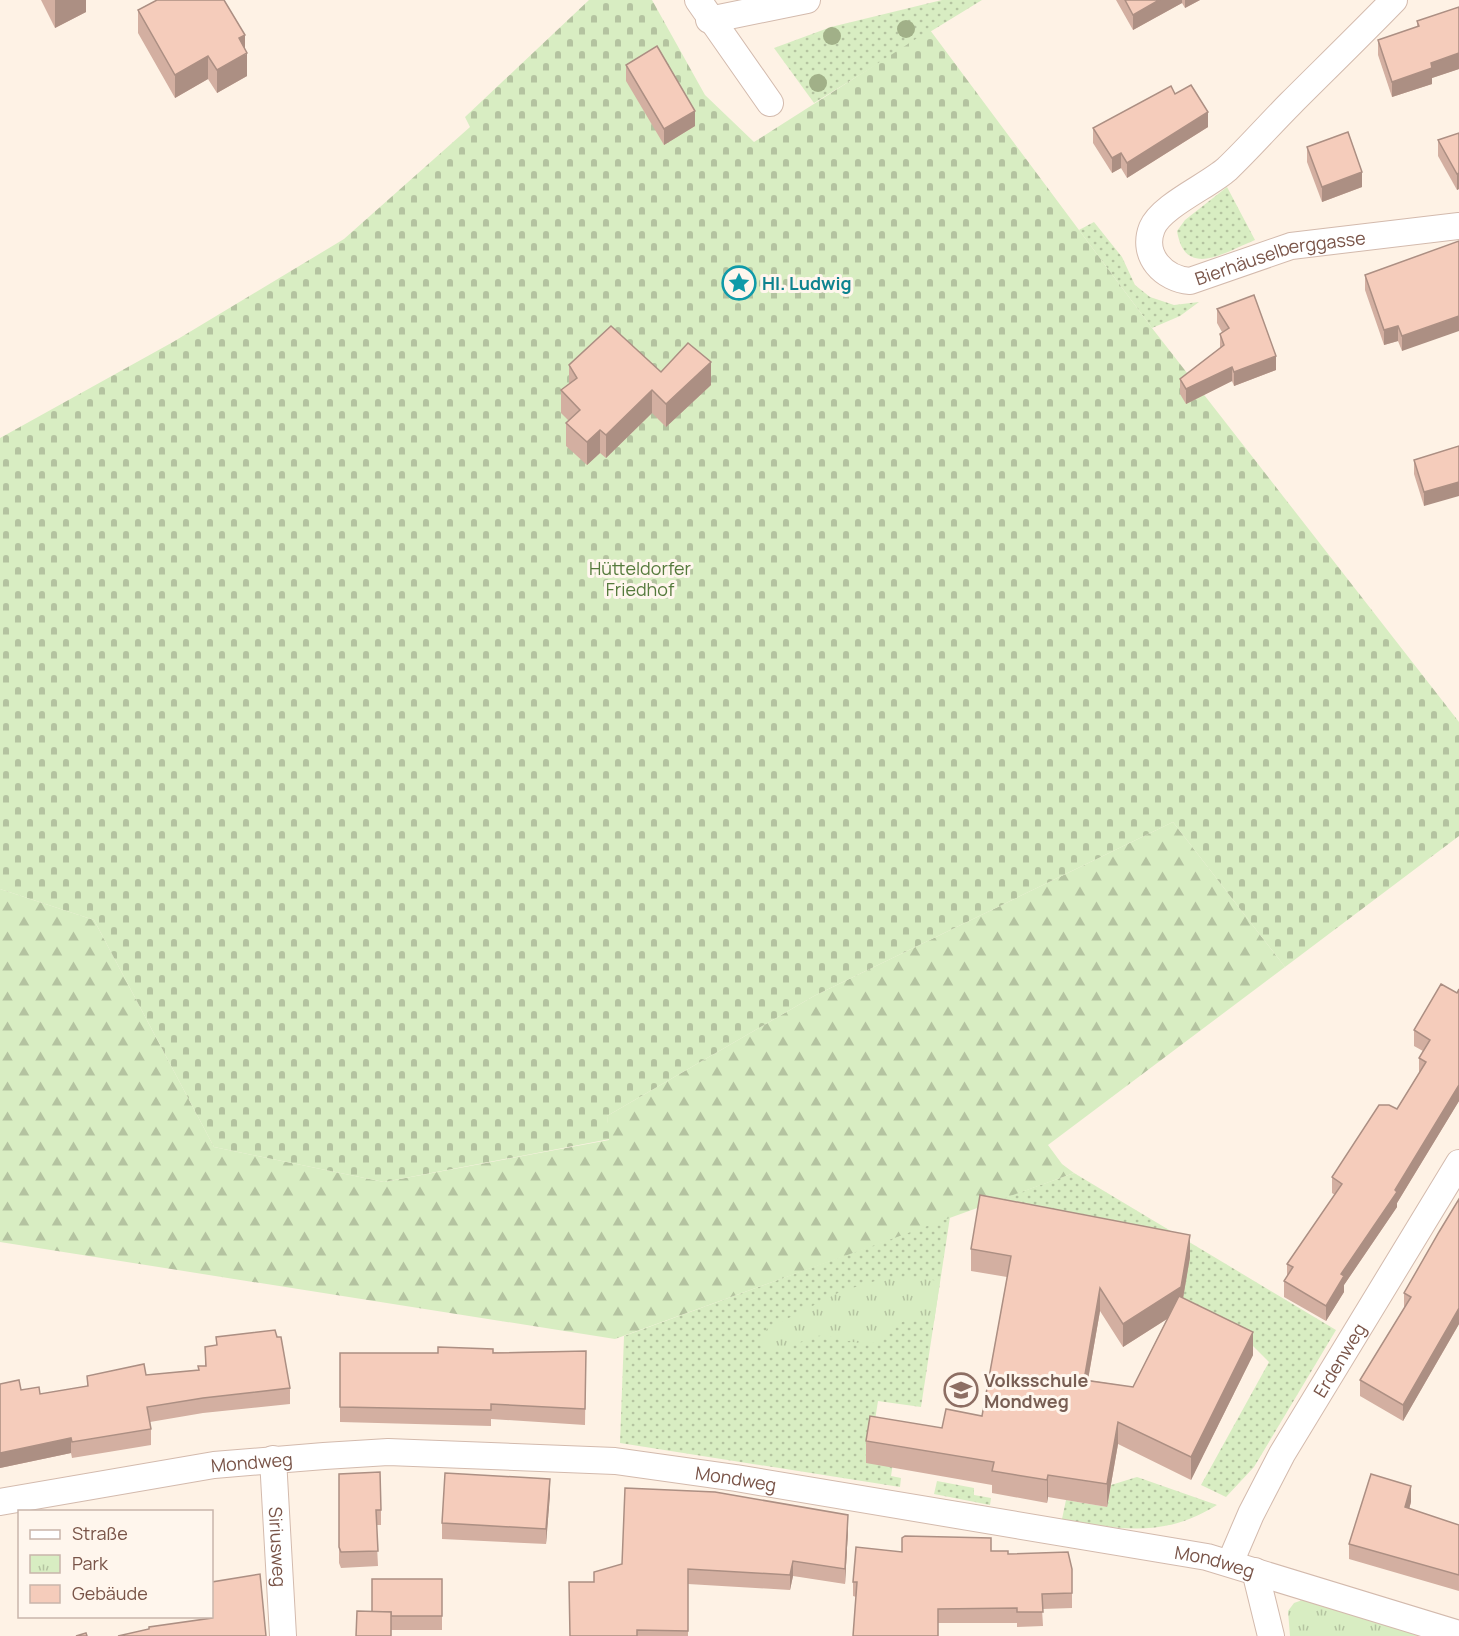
<svg xmlns="http://www.w3.org/2000/svg" width="1459" height="1636" font-family="Manrope,sans-serif">
<style>
.grass{fill:url(#grass-dots)}
.forest{fill:url(#forest-firs)}
.cemetery{fill:url(#cemetery-stones)}
.park{fill:url(#park-tufts)}
.lines{fill:none;stroke-linecap:round;stroke-linejoin:round}
.minor-casing{stroke:#d3baad;stroke-width:28}
.minor{stroke:#fff;stroke-width:26}
.tree{fill:#a1b088}
.wall{fill:#d3afa1;fill-rule:evenodd}
.shaded-wall{fill:#ac8f83}
.building{fill:#f5ccbb;stroke:#ac8f83;stroke-width:1.5}
.labels{text-anchor:middle;dominant-baseline:central;stroke-width:6;stroke-linejoin:round;paint-order:stroke}
.street-label{font-size:18px;fill:#795448;stroke:#fff6ed}
.culture-label{font-size:18px;font-weight:bold;fill:#0d838f;stroke:#fff6ed;text-anchor:start}
.park-label{font-size:18px;fill:#557a3c;stroke:#fff6ed}
.education-label{font-size:18px;font-weight:bold;fill:#785e54;stroke:#fff6ed;text-anchor:start}
</style>
<defs>
<pattern id="grass-dots" width="8" height="8" patternUnits="userSpaceOnUse" patternTransform="scale(1.5)"><rect width="8" height="8" fill="#d8edc2"/><path d="M2 2h.1M6 6h.1" fill="none" stroke="#b4c3a0" stroke-width="1.8" stroke-linecap="round"/></pattern>
<pattern id="forest-firs" width="22" height="20" patternUnits="userSpaceOnUse" patternTransform="scale(1.5)"><rect width="22" height="20" fill="#d8edc2"/><path d="M5 1l3.5 6h-7zM16 11l3.5 6h-7z" fill="#b4c3a0"/></pattern>
<pattern id="cemetery-stones" width="16" height="16" patternUnits="userSpaceOnUse" patternTransform="scale(1.5)"><rect width="16" height="16" fill="#d8edc2"/><path d="M2 7V4a2 2 0 0 1 4 0v3zM10 15v-3a2 2 0 0 1 4 0v3z" fill="#b4c3a0"/></pattern>
<pattern id="park-tufts" width="24" height="20" patternUnits="userSpaceOnUse" patternTransform="scale(1.5)"><rect width="24" height="20" fill="#d8edc2"/><path d="M3 7l-1-3M5 7V3M7 7l1-3M15 17l-1-3M17 17v-4M19 17l1-3" fill="none" stroke="#b4c3a0"/></pattern>
</defs>
<rect width="100%" height="100%" fill="#fef2e5"/>
<g class="grass">
<path d="M942,0H982L814,103L774,48L831,27Z"/>
<path d="M1227,187L1255,240C1225,252 1185,280 1177,231L1185,220Z"/>
<path d="M1094,222L1122,257L1135,285L1150,297L1174,305L1199,302L1180,316L1152,328L1079,230Z"/>
<path d="M1074,1173L1336,1330L1254,1467L1226,1497L1201,1485L1269,1362L1246,1339L1046,1221L976,1208Z"/>
<path d="M950,1217L921,1407L878,1401L872,1439L896,1443L891,1476L901,1478L900,1487L620,1443L624,1336Z"/>
<path d="M1137,1477L1217,1505C1164,1538 1120,1530 1062,1519L1066,1500L1107,1507L1111,1485Z"/>
<path d="M937,1481L974,1488V1495L991,1498L990,1505L934,1494Z"/>
</g>
<path class="forest" d="M1173,822L1285,967L1048,1145L1062,1164L1074,1173L615,1339L0,1242V889L94,920L214,1147L384,1182L609,1140L607,1116L814,996Z"/>
<path class="cemetery" d="M589,0H652L705,95L754,142L930,30L1152,328L1459,722V836L1285,967L1173,822L814,996L607,1116L610,1139L384,1182L214,1147L94,920L0,889V438L173,342L344,239L470,127L465,117Z"/>
<g class="park">
<path d="M916,1278L940,1281L934,1322C924,1321 911,1317 902,1322C892,1327 887,1338 876,1342C855,1348 838,1334 817,1336C799,1339 777,1360 761,1346V1338L767,1329L842,1291L882,1279Z"/>
<path d="M1305,1599L1421,1636H1290L1288,1611L1294,1603Z"/>
</g>
<g class="lines">
<g class="minor-casing">
<g id="minor">
<path d="M698,0L770,103"/>
<path id="s1" d="M1394,0C1360,35 1325,69 1291,103C1269,125 1249,148 1227,169C1208,186 1161,206 1152,228C1141,256 1164,279 1190,281L1291,246L1459,226"/>
<path d="M709,20L807,0"/>
<path id="s2" d="M273,1459L283,1636"/>
<path id="s3" d="M0,1502L214,1465L324,1456L388,1452L615,1461L736,1478L1207,1557L1459,1634"/>
<path id="s4" d="M1230,1563L1251,1514L1282,1454L1459,1163"/>
<path d="M1255,1571L1271,1636"/>
</g>
</g>
<use href="#minor" class="minor"/>
</g>
<g class="tree">
<circle cx="906" cy="29" r="9"/>
<circle cx="832" cy="36" r="9"/>
<circle cx="818" cy="83" r="9"/>
</g>
<g class="wall">
<path d="M41,0H86V12L55,28Z"/>
<path d="M1116,0H1200L1185,8L1182,3L1133,30Z"/>
<path d="M1459,7V69L1432,78V84L1392,97L1378,55V40L1417,27V21Z"/>
<path d="M138,10L245,49L247,76L217,93L208,79L175,98L138,33Z"/>
<path d="M626,65L695,126L664,145L626,81Z"/>
<path d="M1175,94L1208,127L1127,178L1121,168L1112,173L1093,143V128Z"/>
<path d="M1459,133V189L1457,190L1438,156V140Z"/>
<path d="M1307,147L1362,187L1322,202L1307,162Z"/>
<path d="M1459,241L1402,351L1398,341L1384,345L1365,290V275Z"/>
<path d="M1217,309L1276,370L1234,386L1232,381L1186,404L1180,394V379L1220,348V334L1222,332L1217,323Z"/>
<path d="M569,365L661,372L711,385L666,427L652,413L606,458L600,453L587,465L566,446V423L569,421L561,413V390L569,384Z"/>
<path d="M1459,446L1424,506L1414,474V460Z"/>
<path d="M1459,989V1101L1397,1203V1207L1344,1285V1292L1326,1321L1284,1297V1281L1287,1277V1264L1335,1195L1332,1193V1177L1397,1109L1419,1073V1058L1423,1051L1414,1046V1030L1457,993Z"/>
<path d="M1459,1199V1324L1403,1421L1360,1396V1380L1404,1308V1293Z"/>
<path d="M971,1249L1190,1257L1183,1298L1253,1355L1191,1480L1118,1444L1107,1507L1048,1497L1047,1503L992,1493V1485L866,1463V1441L942,1428L982,1416L1007,1277L971,1271ZM1100,1311L1123,1347L1167,1319L1133,1387L1088,1380Z"/>
<path d="M216,1337H277L290,1388V1404L203,1413L150,1422L151,1429V1445L72,1458L71,1453L0,1468V1384L21,1390L40,1394L87,1386V1376L146,1375L198,1370V1366H205V1347L216,1345Z"/>
<path d="M586,1351L585,1425L491,1419V1426L340,1422V1353H438Z"/>
<path d="M339,1474L381,1510V1525H376L378,1566L341,1568L339,1563Z"/>
<path d="M550,1494L546,1544L442,1539V1523Z"/>
<path d="M1411,1502L1409,1509L1459,1525V1591L1349,1559V1544Z"/>
<path d="M848,1530L845,1584L793,1576L790,1590L688,1584V1636H570L594,1582Z"/>
<path d="M991,1551L1072,1569V1608L1042,1609L1043,1626L1017,1627V1623H938L853,1596V1582L902,1552Z"/>
<path d="M442,1579V1630H391L372,1612Z"/>
</g>
<g class="shaded-wall">
<path d="M55,0H86V12L55,28Z"/>
<path d="M1159,0H1182V3L1133,30V15Z"/>
<path d="M1185,0H1200L1185,8Z"/>
<path d="M245,35V55L247,53V76L217,93V70L239,38Z"/>
<path d="M1459,53V69L1432,78V84L1392,97V82L1431,63Z"/>
<path d="M208,56V79L175,98V75Z"/>
<path d="M695,111V126L664,145V129Z"/>
<path d="M1208,112V127L1127,178V163Z"/>
<path d="M1121,153V168L1112,173V158Z"/>
<path d="M1362,172V187L1322,202V187Z"/>
<path d="M1459,173V189L1457,190V174Z"/>
<path d="M1459,316V331L1402,351V336Z"/>
<path d="M1398,326V341L1384,345V330Z"/>
<path d="M1276,356V370L1234,386V372Z"/>
<path d="M711,362V385L666,427V404Z"/>
<path d="M1232,367V381L1186,404V389Z"/>
<path d="M652,390V413L606,458V435Z"/>
<path d="M600,430V453L587,465V442Z"/>
<path d="M1459,482V496L1424,506V492Z"/>
<path d="M1459,1085V1101L1397,1203V1207L1344,1285V1292L1326,1321V1306L1341,1274L1395,1190Z"/>
<path d="M1190,1235V1257L1181,1310L1123,1347V1324Z"/>
<path d="M1100,1288V1311L1084,1402V1380Z"/>
<path d="M1459,1308V1324L1403,1421V1405Z"/>
<path d="M1253,1332V1355L1191,1480V1457Z"/>
<path d="M1118,1422V1444L1107,1507V1484Z"/>
<path d="M71,1438V1453L0,1468V1453Z"/>
<path d="M1048,1475V1497L1047,1503V1480Z"/>
<path d="M550,1479V1494L546,1544V1529Z"/>
<path d="M1411,1486V1502L1405,1523V1507Z"/>
<path d="M848,1515V1530L845,1584V1569Z"/>
<path d="M793,1561V1576L790,1590V1575Z"/>
</g>
<g class="building">
<path d="M157,0H224L245,35L239,38L247,53L217,70L208,56L175,75L138,10Z"/>
<path d="M1125,0H1159L1133,15Z"/>
<path d="M1459,7V53L1431,63L1432,68L1392,82L1378,40L1419,26L1417,21Z"/>
<path d="M657,46L695,111L664,129L626,65Z"/>
<path d="M1191,85L1208,112L1127,163L1121,153L1112,158L1093,128L1171,86L1175,94Z"/>
<path d="M1348,132L1362,172L1322,187L1307,147Z"/>
<path d="M1459,133V173L1457,174L1438,140Z"/>
<path d="M1459,241V316L1402,336L1398,326L1384,330L1365,275Z"/>
<path d="M1254,295L1276,356L1234,372L1232,367L1186,389L1180,379L1224,345L1220,334L1229,328L1217,309Z"/>
<path d="M611,326L661,372L688,343L711,362L666,404L652,390L606,435L600,430L587,442L566,423L580,410L561,390L577,378L569,365Z"/>
<path d="M1459,446V482L1424,492L1414,460Z"/>
<path d="M1441,984L1457,993L1459,989V1085L1395,1190L1397,1192L1341,1274L1344,1276L1326,1306L1284,1281L1293,1267L1287,1264L1342,1184L1332,1177L1379,1105H1389L1397,1109L1426,1062L1419,1058L1430,1040L1414,1030Z"/>
<path d="M980,1195L1190,1235L1181,1287L1123,1324L1100,1288L1084,1380L1133,1387L1179,1296L1253,1332L1191,1457L1118,1422L1107,1484L1048,1475L1047,1480L992,1471L994,1462L866,1441L870,1416L942,1428L946,1409L982,1416L1011,1256L971,1249Z"/>
<path d="M1459,1199V1308L1403,1405L1360,1380L1411,1297L1404,1293L1439,1232Z"/>
<path d="M275,1330L277,1337H281L290,1388L203,1398L147,1407L151,1429L72,1442L71,1438L0,1453V1384L19,1380L21,1390L39,1387L40,1394L88,1386L87,1376L144,1364L146,1375L199,1370L198,1366H206L205,1347L217,1345L216,1337Z"/>
<path d="M438,1347L493,1349V1353L586,1351L585,1409L491,1404V1410L340,1407V1353H438Z"/>
<path d="M380,1472L381,1510H376L378,1551L341,1552L339,1547V1474Z"/>
<path d="M445,1473L550,1479L546,1529L442,1523Z"/>
<path d="M1371,1474L1411,1486L1405,1507L1459,1525V1575L1349,1544Z"/>
<path d="M625,1488L715,1492L848,1515L845,1569L793,1561L790,1575L688,1569V1631L637,1630V1636H570L569,1582H594V1572L622,1564Z"/>
<path d="M905,1536L991,1538V1551H1008V1554L1068,1552L1072,1569V1593L1042,1594L1043,1612H1017V1608L938,1609V1636H853L857,1582H853L856,1547L902,1552V1538Z"/>
<path d="M260,1574L266,1636H118L149,1629V1627L212,1618V1582Z"/>
<path d="M372,1579H442V1616H391V1612H372Z"/>
<path d="M357,1611L391,1612V1636H356Z"/>
<path d="M86,1633L87,1636H76Z"/>
</g>
<defs>
<g id="sight-ring" transform="scale(1.725)"><circle r="9.5" fill="#fff6ed" stroke="#0f9aa8" stroke-width="1.5"/><path d="M0-6L1.8-2.2L6-1.7L2.9 1.2L3.7 5.4L0 3.3L-3.7 5.4L-2.9 1.2L-6-1.7L-1.8-2.2Z" fill="#0f9aa8"/></g>
<g id="school-ring" transform="scale(1.725)"><circle r="9.5" fill="#fff6ed" stroke="#8d6e63" stroke-width="1.5"/><path d="M0-5L7-2L0 1L-7-2ZM-4 1L0 2.5L4 1V4Q0 6-4 4Z" fill="#8d6e63"/></g>
</defs>
<g fill-rule="evenodd">
<use href="#sight-ring" x="739" y="283"/>
<use href="#school-ring" x="961" y="1390"/>
</g>
<g class="labels">
<g class="street-label">
<text stroke="none"><textPath href="#s1" startOffset="504">Bierhäuselberggasse</textPath></text>
<text stroke="none"><textPath href="#s4" startOffset="231">Erdenweg</textPath></text>
<text stroke="none"><textPath href="#s3" startOffset="255">Mondweg</textPath></text>
<text stroke="none"><textPath href="#s3" startOffset="741">Mondweg</textPath></text>
<text stroke="none"><textPath href="#s2" startOffset="88">Siriusweg</textPath></text>
<text stroke="none"><textPath href="#s3" startOffset="1227">Mondweg</textPath></text>
</g>
<g class="culture-label">
<text x="762" y="283">Hl. Ludwig</text>
</g>
<g class="park-label">
<text x="640" y="568">Hütteldorfer<tspan x="640" dy="21">Friedhof</tspan></text>
</g>
<g class="education-label">
<text x="984" y="1380">Volksschule<tspan x="984" dy="21">Mondweg</tspan></text>
</g>
</g>
<rect x="18" y="1510" width="195" height="108" fill="#fff6ed" stroke="#c9b5ab" stroke-width="1.5"/>
<rect x="30" y="1530" width="30" height="9" fill="#ffffff" stroke="#c9b5ab" stroke-width="1.5"/>
<text x="72" y="1540" font-size="18" fill="#795448">Straße</text>
<rect x="30" y="1555" width="30" height="18" fill="url(#park-tufts)" stroke="#c9b5ab" stroke-width="1.5"/>
<text x="72" y="1570" font-size="18" fill="#795448">Park</text>
<rect x="30" y="1585" width="30" height="18" fill="#f5ccbb" stroke="#c9b5ab" stroke-width="1.5"/>
<text x="72" y="1600" font-size="18" fill="#795448">Gebäude</text>
</svg>
